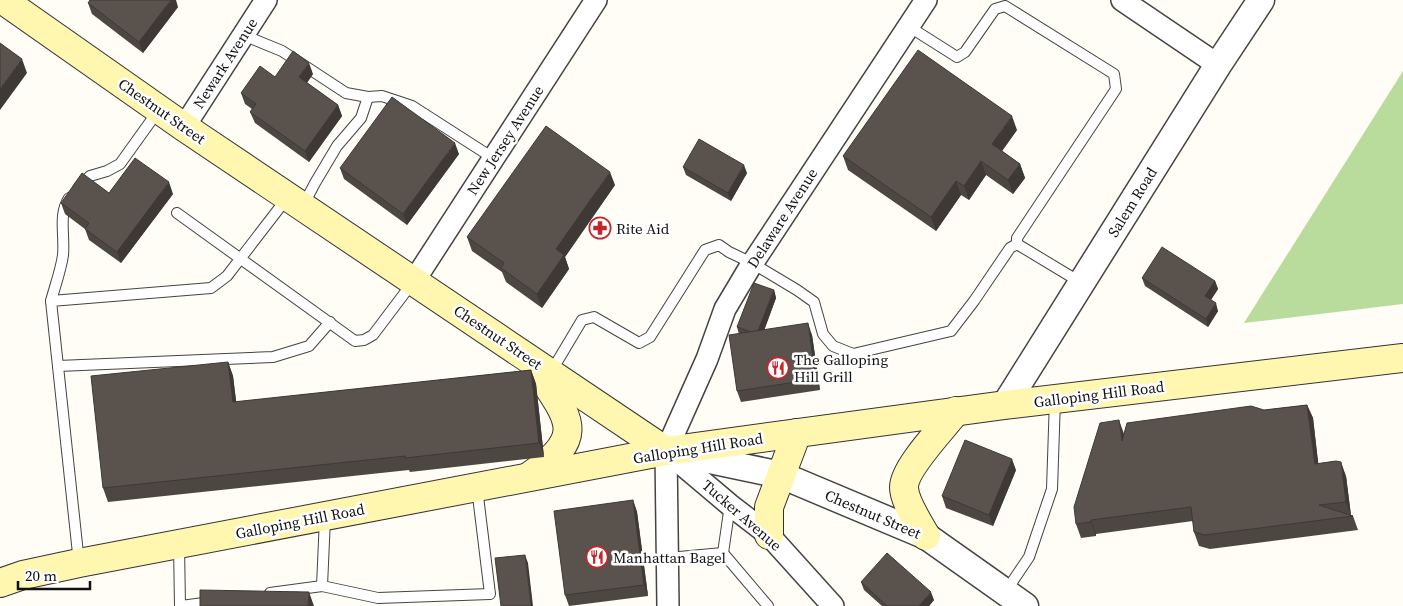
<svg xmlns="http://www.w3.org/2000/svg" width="1403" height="606" font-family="'Source Serif 4',serif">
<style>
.forest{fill:#b9dc9c}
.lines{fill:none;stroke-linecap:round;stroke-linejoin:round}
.service-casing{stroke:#444;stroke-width:12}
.minor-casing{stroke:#444;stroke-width:24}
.tertiary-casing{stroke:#444;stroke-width:29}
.secondary-casing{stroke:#333;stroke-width:30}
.service{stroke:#fff;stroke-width:10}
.minor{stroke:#fff;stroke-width:21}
.tertiary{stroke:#fff;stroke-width:26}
.secondary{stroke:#fff6b0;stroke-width:28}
.wall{fill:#4d4742}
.shaded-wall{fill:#3f3936}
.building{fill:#5a524d;stroke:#3f3936}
.labels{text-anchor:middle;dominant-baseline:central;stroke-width:5;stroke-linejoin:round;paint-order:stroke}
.street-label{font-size:15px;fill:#111;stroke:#fff}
.poi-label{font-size:15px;fill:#111;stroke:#fff;text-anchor:start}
</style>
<rect width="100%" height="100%" fill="#fffdf5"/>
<path class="forest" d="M1403,71V304L1244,323Z"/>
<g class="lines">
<g class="service-casing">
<g id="service">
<path d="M908,26L957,57L965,52L995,9L1005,6L1114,74L1116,89L1017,238V244"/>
<path d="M243,35L282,51L346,93L368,97L361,118L337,146L315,183L303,206"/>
<path d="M368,97L382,96L412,106L493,158"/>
<path d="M79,187L90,176L107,171L120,164L158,111"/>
<path d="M177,213L355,341L364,340L373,335L413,282"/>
<path d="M51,301C55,286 61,270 63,255C65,235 58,215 69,198"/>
<path d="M58,366L273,357L309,346L330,322"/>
<path d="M551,372L582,320L594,317L639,343L650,337L705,250L719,245L729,252L752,263L797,290L814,302L823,334L833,346L853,354L951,331L974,301L1010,248L1017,244L1080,282"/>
<path d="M179,545L180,606"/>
<path d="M723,553L730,505"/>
<path d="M668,558L723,553L768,606"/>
<path d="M79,563L51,301L211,288L227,276L287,198"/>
<path d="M322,586L325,518"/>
<path d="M1006,591L1029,557L1052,489L1055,399"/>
<path d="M270,593L322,586L378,598L490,594L477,488"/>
<path d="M181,606L211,602"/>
</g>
</g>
<g class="minor-casing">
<g id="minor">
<path d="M1122,0L1218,65"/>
<path d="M184,127L266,0"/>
<path d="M414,281L596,0"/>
<path d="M666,451L730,505L769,535L833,606"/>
<path d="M668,606L666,451L707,359L725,309L750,267L926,0"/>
</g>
</g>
<g class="tertiary-casing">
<g id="tertiary">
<path d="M1005,405L1218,65L1261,0"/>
<path d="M672,452L781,475L926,536L1025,606"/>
</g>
</g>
<g class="secondary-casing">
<g id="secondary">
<path d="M3,0L184,127L666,451"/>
<path d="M531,475C588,435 569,419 537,370"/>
<path d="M769,535V507L797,433"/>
<path d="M926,536C919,524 904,501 904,487C904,468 943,428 956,411"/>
<path d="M0,583L23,575L79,563L666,451L1005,405L1403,358"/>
</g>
</g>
<use href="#service" class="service"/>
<use href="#minor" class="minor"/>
<use href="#tertiary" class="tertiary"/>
<use href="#secondary" class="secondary"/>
</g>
<g class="wall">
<path d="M88,3L178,7L143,53L92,14Z"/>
<path d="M313,74L307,83L338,105L342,116L309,162L255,123L250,112L252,109L245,104L241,93L275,77Z"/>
<path d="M1017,130L1002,151L1020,164L1025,178L1013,194L986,175L969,200L961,195L936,231L848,170L843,156Z"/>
<path d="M459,154L407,225L344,179L340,168Z"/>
<path d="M683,167L747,173L731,201L686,175Z"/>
<path d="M615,185L565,257L569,269L542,308L506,282L502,272L472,251L467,237Z"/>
<path d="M109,193L173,194L121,263L89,240L85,229L65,214L61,203Z"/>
<path d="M1142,278L1215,281L1218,289L1211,300L1218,311L1208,327L1145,286Z"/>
<path d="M774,290L776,298L764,330L812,335L820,390L741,402L737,391L739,334L737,327Z"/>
<path d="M228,362L233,376L236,402L531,370L536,384L544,457L410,472L409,470L108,502L103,488Z"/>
<path d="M1307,405L1313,418L1318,463L1346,476L1351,515L1353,516L1358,530L1210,549L1199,546L1194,532L1193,521L1096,534V536L1081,538L1076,524L1124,434L1264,410Z"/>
<path d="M1016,470L993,526L946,508L942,496Z"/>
<path d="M633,500L637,512L648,596L569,606L565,595Z"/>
<path d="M861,582L934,600L929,606H882L864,590Z"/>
</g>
<g class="shaded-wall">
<path d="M171,0H176L178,7L143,53L139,42Z"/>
<path d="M22,59L27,73L0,110V89Z"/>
<path d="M309,63L313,74L303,88L299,77Z"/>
<path d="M338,105L342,116L309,162L305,151Z"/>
<path d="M1012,116L1017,130L997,158L992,144Z"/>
<path d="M455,143L459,154L407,225L403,214Z"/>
<path d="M981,161L986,175L969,200L964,186Z"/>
<path d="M1020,164L1025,178L1013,194L1008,180Z"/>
<path d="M744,165L747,173L731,201L728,193Z"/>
<path d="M610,172L615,185L565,257L569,269L542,308L537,294L556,249Z"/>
<path d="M956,181L961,195L936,231L931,217Z"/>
<path d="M169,182L173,194L121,263L117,252Z"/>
<path d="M1215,281L1218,289L1208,304L1205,296Z"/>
<path d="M774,290L776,298L760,342L757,334Z"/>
<path d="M1216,303L1218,311L1208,327L1206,319Z"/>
<path d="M808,323L812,335L820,390L816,379Z"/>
<path d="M228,362L233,376L238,416L233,402Z"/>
<path d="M531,370L536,384L544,457L539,443Z"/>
<path d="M1307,405L1313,418L1320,478L1315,464Z"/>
<path d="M1119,420L1124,434L1122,441Z"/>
<path d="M1012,459L1016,470L993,526L989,515Z"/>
<path d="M1341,462L1346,476L1351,516L1346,502Z"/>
<path d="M633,500L637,512L648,596L644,585Z"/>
<path d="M1091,520L1096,534V536L1091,522Z"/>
<path d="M525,555L528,563L533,606H531Z"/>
<path d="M309,592L314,606H308Z"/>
<path d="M931,592L934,600L929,606H919Z"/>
</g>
<g class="building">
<path d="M90,0H171L139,42L88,3Z"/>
<path d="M0,43L22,59L0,89Z"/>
<path d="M918,50L1012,116L992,144L1020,164L1008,180L981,161L964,186L956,181L931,217L843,156Z"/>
<path d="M293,51L309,63L299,77L338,105L305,151L250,112L256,104L241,93L260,66L275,77Z"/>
<path d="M392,97L455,143L403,214L340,168Z"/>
<path d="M546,126L610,172L556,249L564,255L537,294L501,268L504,263L467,237Z"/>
<path d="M699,139L744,165L728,193L683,167Z"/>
<path d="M135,158L169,182L117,252L85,229L89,223L61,203L82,173L109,193Z"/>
<path d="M1162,247L1215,281L1205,296L1216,303L1206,319L1142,278Z"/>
<path d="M754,283L774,290L758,331L751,332L737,327Z"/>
<path d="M808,323L816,379L737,391L729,335Z"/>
<path d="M228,362L233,402L531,370L539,443L405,458V456L103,488L91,376Z"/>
<path d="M1307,405L1315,464L1336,461L1341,462L1346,502L1319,505L1353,516L1205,535L1194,532L1191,507L1091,520V522L1076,524L1074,507L1100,423L1119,420L1122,441L1127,423L1251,406L1264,410Z"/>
<path d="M965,440L1012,459L989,515L942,496Z"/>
<path d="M633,500L644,585L565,595L554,511Z"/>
<path d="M887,553L931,592L919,606H887L861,582Z"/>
<path d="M525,555L531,606H501L495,558Z"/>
<path d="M200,590L309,592L308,606H200Z"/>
</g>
<defs>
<g id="pharmacy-ring" transform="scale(1.125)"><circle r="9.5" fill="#fff" stroke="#c4262e" stroke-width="1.5"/><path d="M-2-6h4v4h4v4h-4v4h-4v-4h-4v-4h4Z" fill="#c4262e"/></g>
<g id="restaurant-ring" transform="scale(1.125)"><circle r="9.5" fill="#fff" stroke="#c4262e" stroke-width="1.5"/><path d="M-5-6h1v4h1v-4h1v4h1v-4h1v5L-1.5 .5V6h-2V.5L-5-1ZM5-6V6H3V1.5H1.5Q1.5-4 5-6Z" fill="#c4262e"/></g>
</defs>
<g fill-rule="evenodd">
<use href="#pharmacy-ring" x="600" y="228"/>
<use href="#restaurant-ring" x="778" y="368"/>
<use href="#restaurant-ring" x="597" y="557"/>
</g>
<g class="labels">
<g class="street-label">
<text transform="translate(225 63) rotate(-57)">Newark Avenue</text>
<text transform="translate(162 111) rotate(35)">Chestnut Street</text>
<text transform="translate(505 140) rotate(-57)">New Jersey Avenue</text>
<text transform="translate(1132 202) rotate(-58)">Salem Road</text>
<text transform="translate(782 218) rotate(-57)">Delaware Avenue</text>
<text transform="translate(498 337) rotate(34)">Chestnut Street</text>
<text transform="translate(1099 394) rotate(-7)">Galloping Hill Road</text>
<text transform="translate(698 448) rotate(-9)">Galloping Hill Road</text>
<text transform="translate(873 514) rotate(23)">Chestnut Street</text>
<text transform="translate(742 515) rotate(41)">Tucker Avenue</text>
<text transform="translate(300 521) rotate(-11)">Galloping Hill Road</text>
</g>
<g class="poi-label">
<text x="616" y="228">Rite Aid</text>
<text x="794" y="359">The Galloping<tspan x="794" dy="17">Hill Grill</tspan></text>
<text x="613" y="557">Manhattan Bagel</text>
</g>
</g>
<path d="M18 581v8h72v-8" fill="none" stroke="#111111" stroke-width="2.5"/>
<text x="25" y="581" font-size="15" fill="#111111" stroke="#ffffff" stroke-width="4" paint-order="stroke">20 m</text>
</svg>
